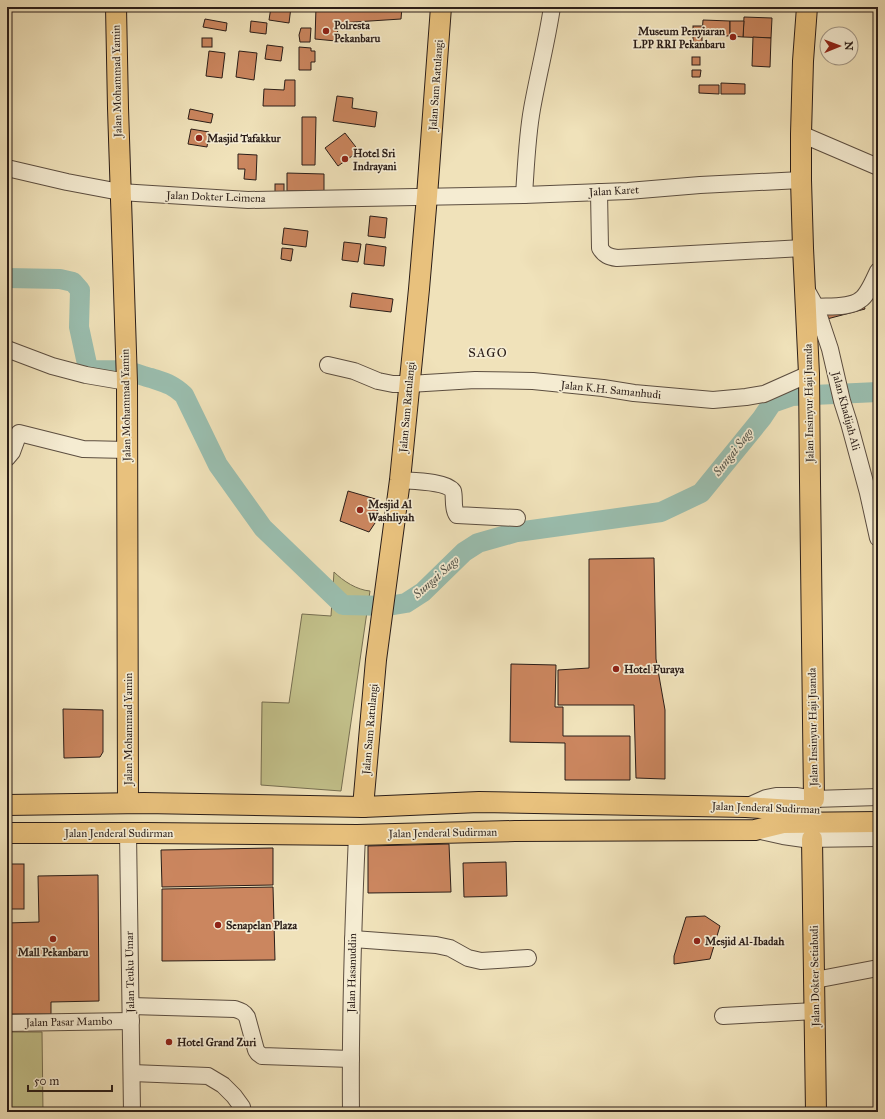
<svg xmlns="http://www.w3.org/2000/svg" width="885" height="1119" font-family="'IM FELL Great Primer',serif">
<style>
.green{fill:#c2c08a;stroke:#766e51}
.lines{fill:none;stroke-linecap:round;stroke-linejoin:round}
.river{stroke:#9abeaf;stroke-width:20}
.building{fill:#cb865f;stroke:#2a1d18}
.minor-casing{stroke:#5c4e40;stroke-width:18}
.major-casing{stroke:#2a1d18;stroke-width:22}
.minor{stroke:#f5ecd2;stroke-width:16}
.major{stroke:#e8c17d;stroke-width:20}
.poi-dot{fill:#8f2418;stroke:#f5ecd2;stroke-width:1.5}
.labels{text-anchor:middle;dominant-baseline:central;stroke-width:3.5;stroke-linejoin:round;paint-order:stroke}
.poi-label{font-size:11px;font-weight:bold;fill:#2a1d18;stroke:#f5ecd2;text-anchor:start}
.street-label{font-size:11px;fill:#2a1d18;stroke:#f5ecd2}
.water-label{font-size:12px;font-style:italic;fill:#4c4d45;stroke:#f5ecd2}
.quarter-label{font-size:13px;letter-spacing:1px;fill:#2a1d18;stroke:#f5ecd2}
</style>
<rect width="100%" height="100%" fill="#f0e2ba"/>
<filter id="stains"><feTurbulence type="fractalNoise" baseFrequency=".005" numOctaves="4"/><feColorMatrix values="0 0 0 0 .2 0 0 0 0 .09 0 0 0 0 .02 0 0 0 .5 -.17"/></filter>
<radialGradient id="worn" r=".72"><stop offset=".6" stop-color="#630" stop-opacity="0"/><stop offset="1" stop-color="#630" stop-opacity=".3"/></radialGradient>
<g class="green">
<path d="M334,572C343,581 357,590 370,591L341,791L261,785L262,702L289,703L302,614L331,616Z"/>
<path d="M7,1032H42L43,1112H7Z"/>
</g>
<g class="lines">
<path class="river" d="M7,278L60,279L73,282L80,290L79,327L87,364L89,368L93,370C104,370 116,370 127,371C136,373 143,376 151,378C166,383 172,384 184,395L218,465L263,528L343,605L388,606L406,603L423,592L464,552L478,543L517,532L661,512L701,493L762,418L772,403L792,396L878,392"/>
</g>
<g class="building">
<path d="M271,7H291L289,23L269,20Z"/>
<path d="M316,7H402L401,19L339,23L336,41L315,39Z"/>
<path d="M744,17L772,18L771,38L743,37Z"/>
<path d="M205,19L227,23L226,31L203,27Z"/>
<path d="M703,20L730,21V36L702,35Z"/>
<path d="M251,21L267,23L266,34L250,32Z"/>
<path d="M730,21H744L743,37L730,36Z"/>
<rect x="693" y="26" width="9" height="21"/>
<path d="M301,28H311L310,42H300L299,35Z"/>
<path d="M753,37L771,38L770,67L752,66Z"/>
<rect x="202" y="38" width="10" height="9"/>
<path d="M267,45L283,47L281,61L265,59Z"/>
<path d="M299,47L311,48V51H315V62H311V70H299Z"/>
<path d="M209,51L225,53L222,78L206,76Z"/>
<path d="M239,51L257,53L254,80L236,77Z"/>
<rect x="692" y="57" width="8" height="8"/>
<path d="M692,70H701L700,77H692Z"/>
<path d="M285,80H295V106H263L264,89L284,90Z"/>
<path d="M721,83L745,84V94H721Z"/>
<path d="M699,85H719V94L699,93Z"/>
<path d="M337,96L353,98L352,108L377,112L375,127L333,121Z"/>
<path d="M190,109L213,114L211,123L188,119Z"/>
<path d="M302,117H316L315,165H302Z"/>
<path d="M191,129L209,132L207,147L188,144Z"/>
<path d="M345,133L359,151L338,166L325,148Z"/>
<path d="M238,154L257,155L256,180L244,179L245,169H238Z"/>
<path d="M287,173L324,174V191H287Z"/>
<rect x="275" y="184" width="9" height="10"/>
<path d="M370,216L387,218L385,238L368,236Z"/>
<path d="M284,228L308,231L306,247L282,244Z"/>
<path d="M344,242L361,244L358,262L342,260Z"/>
<path d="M366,244L386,247L384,266L364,264Z"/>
<path d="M282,248L293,249L291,261L281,259Z"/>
<path d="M352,293L393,299L391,312L350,307Z"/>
<path d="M863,302L865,309L827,319L825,312Z"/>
<path d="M348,491L379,500L375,523L369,532L340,521Z"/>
<path d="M654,558L656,659L665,710V779L636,778L634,705H558V670L589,668V559Z"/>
<path d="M511,664L556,665L555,707H563V736H630V780H565V743L510,742Z"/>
<path d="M63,709L103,710V752L100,757L64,758Z"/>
<path d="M449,844L451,892L368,893V846Z"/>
<path d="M273,848V885L162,887L161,850Z"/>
<path d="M506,862L507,896L464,897L463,863Z"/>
<rect x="7" y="864" width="17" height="45"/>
<path d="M98,875L99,1001L51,1002V1014H7V923L39,922L38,876Z"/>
<path d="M273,887L275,960L162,961V889Z"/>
<path d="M705,916L720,926L710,959L674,964V956L686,917Z"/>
</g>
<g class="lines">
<g class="minor-casing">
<g id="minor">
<path d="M801,134L878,167"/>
<path d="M7,168L67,182L120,192L248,200L524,195L628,191L700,185L801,180"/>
<path d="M599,192L600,248C604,255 609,257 617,258L803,248"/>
<path d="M524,195C526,166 527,137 532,109C538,75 547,41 552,7"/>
<path d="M805,287L816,307L830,349L842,401L849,423L868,493L878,538"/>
<path d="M816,307C828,306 850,308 860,300C868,295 874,279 878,271"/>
<path d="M7,349L52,366L86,375L127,382"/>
<path d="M328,365L354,371L378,381L393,384H409L475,380L533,381L603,388L634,393L713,400L746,397L764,394L809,374"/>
<path d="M7,458L12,452L19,433L83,449L127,450"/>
<path d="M400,480C412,481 446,481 453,491C455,499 452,508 457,515L517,518"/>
<path d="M746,807L766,798L776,796H796L814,799L878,797"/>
<path d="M756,830L783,836L804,839L878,838"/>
<path d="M128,833L132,1112"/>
<path d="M353,939L436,945L450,948L468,958L481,961L528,958"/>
<path d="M815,980L878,968"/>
<path d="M131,1006L235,1009C241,1011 244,1012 247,1017L256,1050L258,1053L262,1056L351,1059"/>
<path d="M723,1016L815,1011"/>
<path d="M7,1023L131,1021"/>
<path d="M132,1073L208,1076L223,1085L234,1096L242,1107L243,1112"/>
<path d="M351,1112C350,1019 353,927 357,835"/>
</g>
</g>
<g class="major-casing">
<g id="major">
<path d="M116,7L118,108L127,382L128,803"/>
<path d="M807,7L803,61L801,134V180L803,248L809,374L810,482L814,799"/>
<path d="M7,805L144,803L363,807L479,802L746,807L792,810H808"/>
<path d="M363,807L376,660L400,480L419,289L427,196L441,7"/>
<path d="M7,833H145L357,835L515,831L755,830L783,823L878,822"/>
<path d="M812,839L816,1112"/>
</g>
</g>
<use href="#minor" class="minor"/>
<use href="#major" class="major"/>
</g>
<g class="poi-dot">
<circle cx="326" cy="31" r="4"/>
<circle cx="733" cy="37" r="4"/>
<circle cx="199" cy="138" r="4"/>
<circle cx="345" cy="159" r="4"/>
<circle cx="360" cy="510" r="4"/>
<circle cx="616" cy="669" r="4"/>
<circle cx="218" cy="925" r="4"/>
<circle cx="53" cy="939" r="4"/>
<circle cx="697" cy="941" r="4"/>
<circle cx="169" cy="1042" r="4"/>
</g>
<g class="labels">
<g class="poi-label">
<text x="334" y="25">Polresta<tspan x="334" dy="13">Pekanbaru</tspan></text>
<text x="725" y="31" text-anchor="end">Museum Penyiaran<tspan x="725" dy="13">LPP RRI Pekanbaru</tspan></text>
<text x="207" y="138">Masjid Tafakkur</text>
<text x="353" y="153">Hotel Sri<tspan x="353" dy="13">Indrayani</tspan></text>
<text x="368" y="504">Mesjid Al<tspan x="368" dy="13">Washliyah</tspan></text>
<text x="624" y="669">Hotel Furaya</text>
<text x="226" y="925">Senapelan Plaza</text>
<text x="705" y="941">Mesjid Al-Ibadah</text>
<text x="53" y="952" text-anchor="middle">Mall Pekanbaru</text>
<text x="177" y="1042">Hotel Grand Zuri</text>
</g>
<g class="street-label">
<text transform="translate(117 81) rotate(-91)">Jalan Mohammad Yamin</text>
<text transform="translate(436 85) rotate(-86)">Jalan Sam Ratulangi</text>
<text transform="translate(614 191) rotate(-3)">Jalan Karet</text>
<text transform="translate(216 197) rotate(2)">Jalan Dokter Leimena</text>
<text transform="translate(611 390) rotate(6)">Jalan K.H. Samanhudi</text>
<text transform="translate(809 403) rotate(-91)">Jalan Insinyur Haji Juanda</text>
<text transform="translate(126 405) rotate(-91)">Jalan Mohammad Yamin</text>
<text transform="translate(407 407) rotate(-85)">Jalan Sam Ratulangi</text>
<text transform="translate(846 411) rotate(75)">Jalan Khadijah Ali</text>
<text transform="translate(813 727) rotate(-91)">Jalan Insinyur Haji Juanda</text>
<text transform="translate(128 729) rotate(-90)">Jalan Mohammad Yamin</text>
<text transform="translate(370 729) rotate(-85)">Jalan Sam Ratulangi</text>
<text transform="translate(766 808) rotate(2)">Jalan Jenderal Sudirman</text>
<text x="119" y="833">Jalan Jenderal Sudirman</text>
<text transform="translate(443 833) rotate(-1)">Jalan Jenderal Sudirman</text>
<text transform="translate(130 972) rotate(-91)">Jalan Teuku Umar</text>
<text transform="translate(352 973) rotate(-89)">Jalan Hasanuddin</text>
<text transform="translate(815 976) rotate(-91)">Jalan Dokter Setiabudi</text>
<text transform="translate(69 1022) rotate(-1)">Jalan Pasar Mambo</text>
</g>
<g class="water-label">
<text transform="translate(733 452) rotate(-52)">Sungai Sago</text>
<text transform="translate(436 577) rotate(-42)">Sungai Sago</text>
</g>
<g class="quarter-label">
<text x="488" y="353">SAGO</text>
</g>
</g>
<rect width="885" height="1119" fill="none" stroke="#f0e2ba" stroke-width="24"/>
<rect x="8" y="8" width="869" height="1103" fill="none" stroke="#2a1d18" stroke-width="2"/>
<rect x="12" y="12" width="861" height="1095" fill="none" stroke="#2a1d18"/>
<g transform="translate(839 46) rotate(89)"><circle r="19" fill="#f5ecd2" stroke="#a49988"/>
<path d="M0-3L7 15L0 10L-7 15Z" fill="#8f2418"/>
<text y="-6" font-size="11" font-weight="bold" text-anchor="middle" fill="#2a1d18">N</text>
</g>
<path d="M28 1085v6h84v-6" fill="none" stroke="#2a1d18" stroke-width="2"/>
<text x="34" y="1085" font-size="12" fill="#2a1d18" stroke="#f5ecd2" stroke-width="3" paint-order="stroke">50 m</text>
<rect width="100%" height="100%" filter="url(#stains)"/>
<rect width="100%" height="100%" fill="url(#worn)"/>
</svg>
